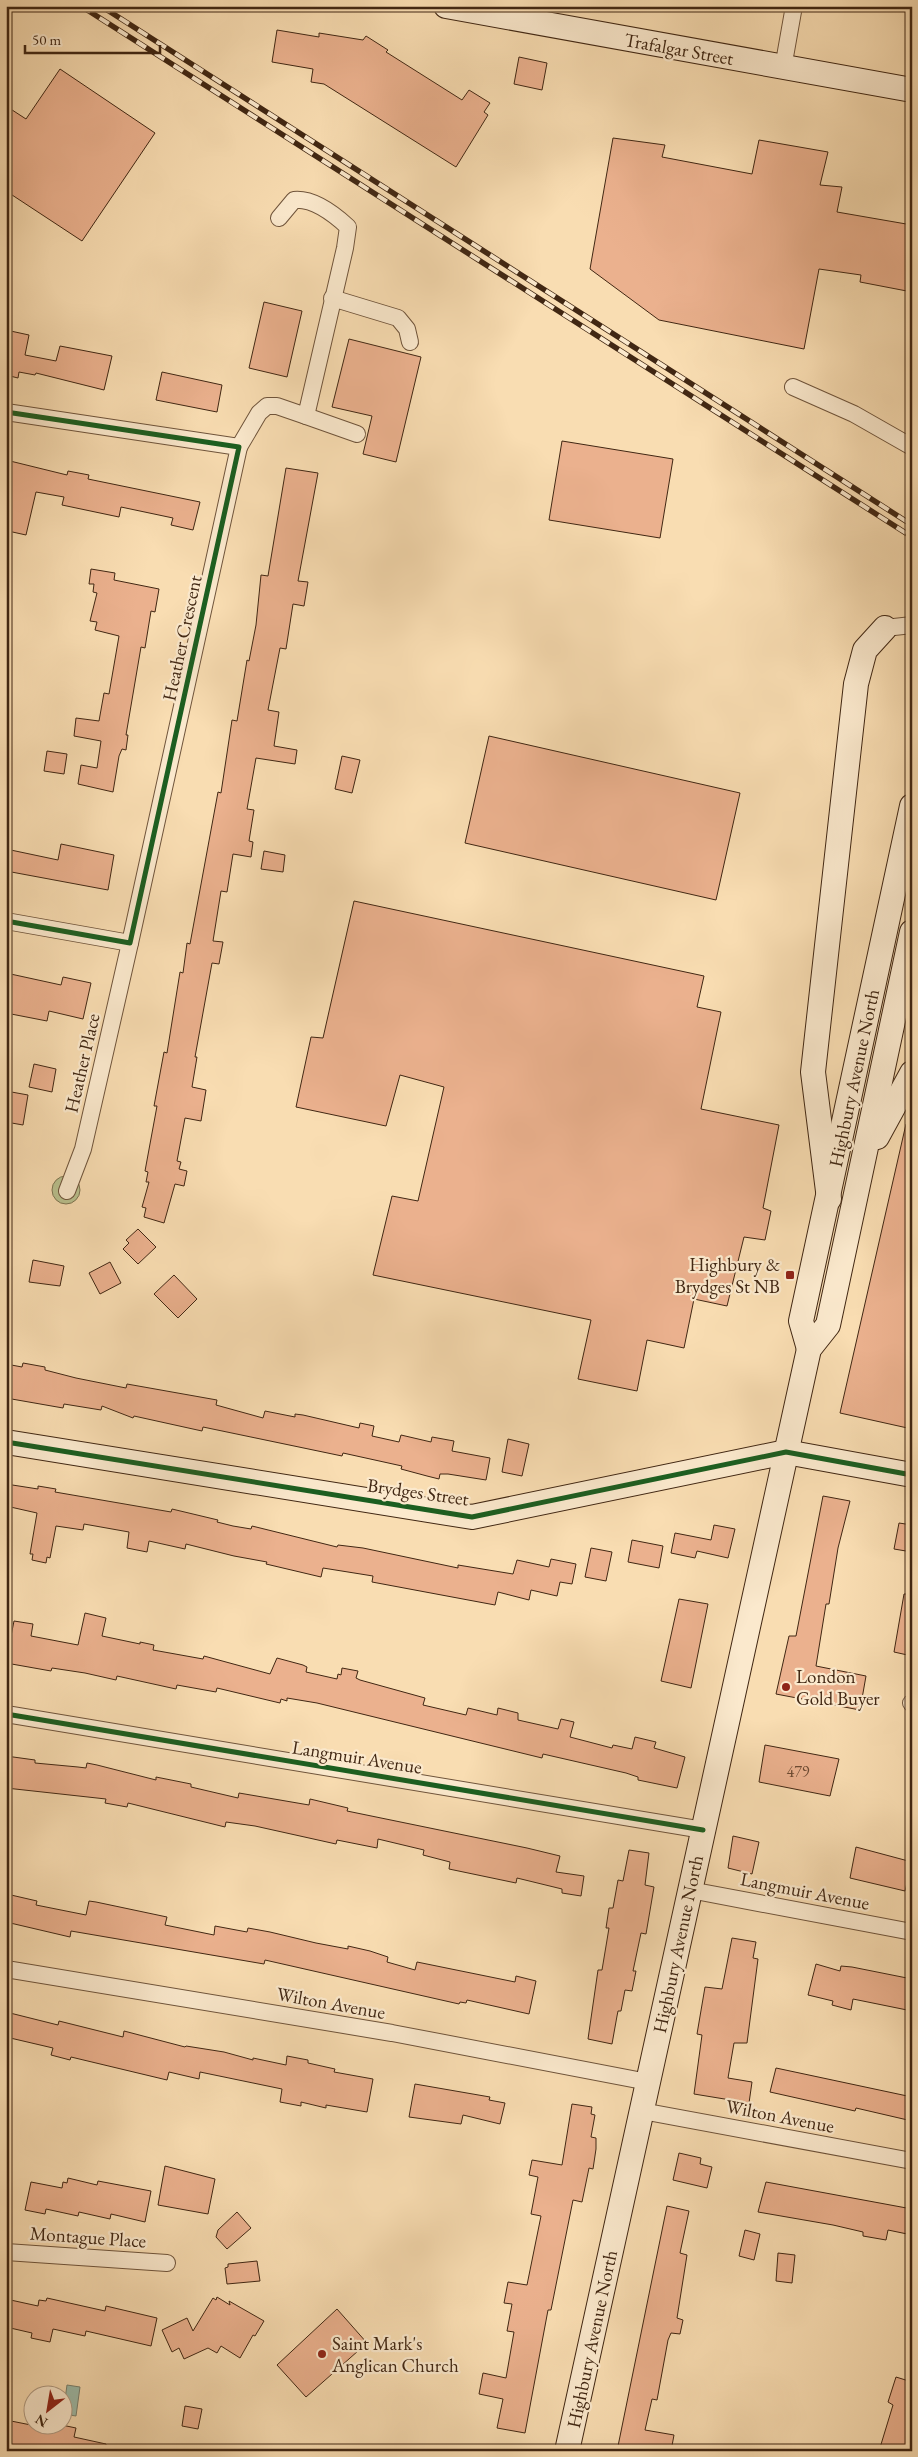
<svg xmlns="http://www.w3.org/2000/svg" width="918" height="2457" font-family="'EB Garamond',serif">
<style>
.green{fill:#bac28f;stroke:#7e7451}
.water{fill:#9ebcaa;stroke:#79806e}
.building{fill:#ebb18e;stroke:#412713}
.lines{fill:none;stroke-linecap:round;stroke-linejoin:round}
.street-casing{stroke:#6f543b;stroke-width:18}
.secondary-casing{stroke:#412713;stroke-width:26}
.street{stroke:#fbe9cd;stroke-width:16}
.secondary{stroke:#fbe9cd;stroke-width:24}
.rail-casing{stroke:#412713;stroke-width:5.5}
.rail{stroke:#fbe9cd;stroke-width:4;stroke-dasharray:11;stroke-linecap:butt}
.cycleway-casing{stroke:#fbe9cd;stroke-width:8}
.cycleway{stroke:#1b5e20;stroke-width:5}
.poi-dot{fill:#8f2418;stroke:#fbe9cd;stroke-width:2}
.labels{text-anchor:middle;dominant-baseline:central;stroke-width:4.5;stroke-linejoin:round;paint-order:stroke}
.number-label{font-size:16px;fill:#6c4a32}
.street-label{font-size:19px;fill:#412713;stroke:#fbe9cd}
.poi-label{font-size:19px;fill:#412713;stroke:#fbe9cd;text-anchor:start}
</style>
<rect width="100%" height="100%" fill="#f9ddb2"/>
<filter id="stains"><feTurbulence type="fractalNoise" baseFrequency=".004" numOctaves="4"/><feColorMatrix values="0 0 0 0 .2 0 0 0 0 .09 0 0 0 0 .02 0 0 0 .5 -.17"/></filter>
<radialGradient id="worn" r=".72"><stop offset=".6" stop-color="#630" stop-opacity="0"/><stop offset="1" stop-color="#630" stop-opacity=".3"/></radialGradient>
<circle class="green" cx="66" cy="1190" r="14"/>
<path class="water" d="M67,2385L80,2387L76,2416L63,2414Z"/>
<g class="building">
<path d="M277,30L319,37V33L363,40L366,36L388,50L386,52L462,100L469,90L490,103L484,112L488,115L456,167L324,84L311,82L313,69L272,62Z"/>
<path d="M519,57L547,63L542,90L514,84Z"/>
<path d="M60,69L155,133L82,241L6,191V106L26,119Z"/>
<path d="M613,138L665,145L662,157L752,174L759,140L828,152L820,185L842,187L837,212L912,225V292L860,282L861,275L819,269L804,349L659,320L590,269Z"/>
<path d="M264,302L302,311L287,377L249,368Z"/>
<path d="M6,330L29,335L25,355L56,361L60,346L112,356L104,390L36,373L35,375L19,372L18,378L6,375Z"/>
<path d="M349,339L421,357L396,462L363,454L372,416L332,407Z"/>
<path d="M162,372L222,385L217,412L156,400Z"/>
<path d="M562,441L673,459L660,538L549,520Z"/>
<path d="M6,460L67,475L68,471L89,475L88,479L200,502L193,530L171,525L173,518L121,507L119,517L62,505L64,497L36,492L26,535L8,531L9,523L6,522Z"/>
<path d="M286,468L318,473L298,581L308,582L304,606L293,604L286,649L280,648L268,710L279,712L274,746L297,750L295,764L256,758L247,809L254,810L249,841L253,842L251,857L233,854L227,892L221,891L213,941L223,942L219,964L212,963L195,1057H197L192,1087L206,1090L201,1121L185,1118L177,1161L181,1162L179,1169L187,1171L184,1186L175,1184L164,1223L144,1217L146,1208L142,1207L149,1182H146L148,1172L145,1171L157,1106H154L164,1052L167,1053L180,972L183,973L187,943L190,944L218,792L221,793L232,720L237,721L247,660L249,661L256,625L261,575L268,576Z"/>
<path d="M91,569L115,573L114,580L159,589L155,612L151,611L145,648L141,647L126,735H128L126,750L122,749L119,756L113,792L78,784L81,765L97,768L101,741L74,736L76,718L99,721L104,693L109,694L119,636L95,630L97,622L90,621L97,593L93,592L94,584H89Z"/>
<path d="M489,736L740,793L716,900L465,843Z"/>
<path d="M47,751L67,754L64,774L44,771Z"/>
<path d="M342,756L360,760L352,793L335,789Z"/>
<path d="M61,844L114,855L108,890L6,871V849L58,860Z"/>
<path d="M264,851L285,855L283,872L261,869Z"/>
<path d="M354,901L704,976L697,1007L721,1012L701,1109L779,1125L763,1208L771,1211L765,1240L744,1237L727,1306L694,1299L684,1348L647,1340L637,1391L578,1379L591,1320L373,1275L392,1196L418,1201L444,1087L400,1075L386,1126L296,1107L311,1037L323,1038Z"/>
<path d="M6,973L61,985L63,977L91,983L83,1019L49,1011L47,1021L6,1013Z"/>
<path d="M34,1064L56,1069L52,1092L29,1087Z"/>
<path d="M6,1091L28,1095L23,1125L6,1122Z"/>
<path d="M906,1124L912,1125V1429L840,1413Z"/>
<path d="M138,1229L156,1247L138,1264L123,1249L129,1243L126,1240Z"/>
<path d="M33,1260L64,1266L60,1286L29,1282Z"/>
<path d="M110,1262L121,1283L100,1294L89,1273Z"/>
<path d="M174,1275L197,1299L178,1318L154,1294Z"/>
<path d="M23,1363L45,1367V1370L76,1378L126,1388L127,1384L217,1400L216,1405L263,1418L265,1411L295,1417V1414L303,1415L359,1428L360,1423L374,1426L372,1436L399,1442L401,1435L431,1442L432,1437L454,1441L452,1451L490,1458L486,1480L448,1474H440L439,1479L427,1476L401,1469L402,1466L343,1453L342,1456L203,1427L202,1431L134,1416L133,1418L102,1406L101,1410L64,1404L63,1408L6,1398V1364L22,1367Z"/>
<path d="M508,1439L529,1444L522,1476L502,1472Z"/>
<path d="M6,1484L38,1489V1486L56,1489L55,1492L171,1512L172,1509L218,1520L217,1522L233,1526L251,1529L252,1526L337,1547L338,1545L363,1548L458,1568V1565L513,1574L517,1560L549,1567L551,1559L576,1564L572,1584L560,1582L557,1596L531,1590L529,1600L498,1592L495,1605L372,1582L373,1576L323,1568L321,1577L266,1564L267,1562L234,1556L186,1544L185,1549L149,1541L147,1552L127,1548L129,1532L84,1524L83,1530L56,1526L50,1558L47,1557L46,1563L32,1560L33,1554H30L37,1513L6,1506Z"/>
<path d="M823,1496L850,1501L838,1548L829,1604H826L816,1666L866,1676L860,1710L776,1694L789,1636H796Z"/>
<path d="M899,1523L912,1525V1552L894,1549Z"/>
<path d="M714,1525L735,1529L728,1558L697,1551L695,1558L671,1553L675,1533L711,1540Z"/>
<path d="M632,1540L663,1546L659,1568L628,1562Z"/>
<path d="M591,1548L612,1552L606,1581L585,1577Z"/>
<path d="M904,1594H912V1656L894,1652Z"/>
<path d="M679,1599L708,1604L691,1688L661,1681Z"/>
<path d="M85,1613L106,1618L102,1636L140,1644V1642L154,1645L153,1650L203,1659L204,1656L270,1674L277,1658L303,1665L307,1667L306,1672L337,1679L338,1674L341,1675L342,1668L358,1671L356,1678L360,1680L425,1698L423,1705L466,1715L468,1708L497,1715L498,1708L518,1713V1720L558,1729L561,1719L574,1722L570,1737L612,1748L613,1745L632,1749L635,1737L656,1742L654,1748L685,1757L677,1788L638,1780V1777L626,1773L543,1754L542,1758L317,1703L287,1698V1701L281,1699L280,1703L217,1688L216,1692L177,1685L176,1689L117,1676L116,1680L85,1673L52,1668L51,1671L6,1663V1640L10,1641L14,1621L33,1624L31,1636L78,1645Z"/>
<path d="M765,1745L839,1759L830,1796L759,1782Z"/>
<path d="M6,1756L35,1760V1763L78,1767L86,1768L87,1763L97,1765L156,1780V1777L191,1784V1787L238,1798L239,1793L309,1805L310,1799L348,1808L347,1811L527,1848L560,1856L556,1872L584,1876L581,1896L562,1893V1889L517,1878L516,1883L449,1869L450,1862L423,1855L424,1850L378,1839L377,1848L337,1840L336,1844L255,1826L226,1822L225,1827L128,1803L127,1807L105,1803L106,1799L6,1788Z"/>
<path d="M733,1836L759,1842L752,1874L728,1868Z"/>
<path d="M856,1847L912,1862L905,1891L850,1878Z"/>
<path d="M629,1850L649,1853L645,1885L654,1887L646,1934L641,1933L633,1971H636L632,1991L625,1990L621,2011H618L617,2016L612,2044L588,2039L598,1970H602L609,1928H606L609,1908H613L618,1880L623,1881Z"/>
<path d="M11,1895L37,1901L36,1905L86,1915L89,1901L96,1902L167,1917L165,1925L214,1935L215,1926L247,1932L248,1928L270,1932L316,1943L348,1949V1946L370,1951L388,1957L387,1962L415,1970L417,1962L515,1982L516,1976L536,1981L529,2014L467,2000L466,2003L460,2002L459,2004L265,1960L264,1964L71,1931L70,1937L6,1922Z"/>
<path d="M732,1938L756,1942L753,1958L758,1959L747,2043H734L728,2078L752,2082L749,2103L694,2094L702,2035L697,2034L705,1987L722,1989Z"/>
<path d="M816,1964L840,1971L841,1966L852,1967L912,1979V2011L853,1999L851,2010L832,2005L833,2001L808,1995Z"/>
<path d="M6,2012L58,2025L59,2021L123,2037L124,2031L185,2047L186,2046L224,2052L253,2060V2058L286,2065L287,2056L308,2060V2063L335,2069L334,2072L373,2079L367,2112L326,2105V2108L301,2102V2106L280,2102L282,2089L200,2072L199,2079L169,2072L167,2080L71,2057L70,2060L51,2055L53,2048L6,2037Z"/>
<path d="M776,2068L912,2097V2121L856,2108L855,2111L770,2092Z"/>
<path d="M415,2084L490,2097L489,2100L505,2103L500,2124L463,2115L461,2124L409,2117Z"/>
<path d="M572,2104L592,2107L591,2114L595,2115L591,2137L596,2138V2149L593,2169L589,2168L582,2202L573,2200L551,2310H548L525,2433L497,2428L503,2399L479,2394L483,2373L506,2378L514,2332L507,2331L512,2304L504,2303L508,2282L527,2285L541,2216L531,2214L538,2177L529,2175L532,2160L562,2165Z"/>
<path d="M679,2153L701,2158L700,2164L712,2167L707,2188L673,2180Z"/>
<path d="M165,2166L215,2179L208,2214L158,2205Z"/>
<path d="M68,2178L97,2185L98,2181L151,2191L145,2222L111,2214L110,2219L79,2212L78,2216L46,2209L45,2214L25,2210L31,2182L62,2188L63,2182L67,2183Z"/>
<path d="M766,2182L912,2209V2235L888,2230L886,2240L863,2236V2232L833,2225L758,2212Z"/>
<path d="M667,2206L689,2211L680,2253L687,2255L677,2318L683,2320L680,2334L671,2333L668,2340L657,2400L652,2399L645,2430L674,2435L671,2451H617Z"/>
<path d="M237,2212L251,2228L227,2249L216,2237L218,2230Z"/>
<path d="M745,2230L760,2234L754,2260L739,2256Z"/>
<path d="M778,2253L795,2255L792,2283L776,2281Z"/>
<path d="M257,2261L260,2281L227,2284L225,2268L228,2267V2264Z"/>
<path d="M217,2297L230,2305L229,2301L264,2321L255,2336L253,2335L240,2358L221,2346L217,2353L208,2348L184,2359L179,2348L172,2352L162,2330L187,2318L193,2331L213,2298L216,2300Z"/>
<path d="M47,2298L105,2311L106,2306L157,2318L151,2346L86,2331L85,2336L53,2329L50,2342L31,2338L32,2333L6,2327V2299L38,2306L39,2300L46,2301Z"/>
<path d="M337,2309L367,2343L306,2397L277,2365Z"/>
<path d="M896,2377L912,2382V2451H879L893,2405L888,2402Z"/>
<path d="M185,2406L202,2409L198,2429L182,2426Z"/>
<path d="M6,2420L56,2430L57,2424L76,2428L74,2437L106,2444V2451H6Z"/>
</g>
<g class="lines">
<g class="street-casing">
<g id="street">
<path d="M783,68L794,6"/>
<path d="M332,298L398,318L407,329L410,342"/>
<path d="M793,387L854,414L912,447"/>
<path d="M6,412L239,447L130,943L6,921"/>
<path d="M306,416L357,434"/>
<path d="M239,447L259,413L267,406H277L306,416L345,248L348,227C335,215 313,198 294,200L279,218"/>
<path d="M885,628L912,625"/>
<path d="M67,1191L83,1149L130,943"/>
<path d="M911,1703L912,1704"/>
<path d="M6,1714L703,1830"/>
<path d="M690,1890L912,1932"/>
<path d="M6,1969L392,2033L648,2082"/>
<path d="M642,2111L912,2161"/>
<path d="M6,2252L167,2263"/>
</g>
</g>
<g class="secondary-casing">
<g id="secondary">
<path d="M446,6L912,90"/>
<path d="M877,1137L912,1073"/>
<path d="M829,1199L813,1072L856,684L865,650L885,628"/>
<path d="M809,1349L801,1321L912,806"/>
<path d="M6,1442L472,1517L786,1452L912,1475"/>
<path d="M567,2451L809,1349L828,1325L912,932"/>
</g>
</g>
<use href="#street" class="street"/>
<use href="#secondary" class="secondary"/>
<g class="rail-casing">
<g id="rail">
<path d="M81,6L912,537"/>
<path d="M101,6L912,525"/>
</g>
</g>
<use href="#rail" class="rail"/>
<g class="cycleway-casing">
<g id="cycleway">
<path d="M6,412L239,447L130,943L6,921"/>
<path d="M6,1442L472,1517L786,1452L912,1475"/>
<path d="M6,1714L703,1830"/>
</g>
</g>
<use href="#cycleway" class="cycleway"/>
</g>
<g class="poi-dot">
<rect x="785" y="1270" width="10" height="10" rx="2.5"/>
<circle cx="786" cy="1687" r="5"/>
<circle cx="322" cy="2354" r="5"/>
</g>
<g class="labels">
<g class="number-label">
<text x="798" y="1771">479</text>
</g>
<g class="street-label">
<text transform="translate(679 49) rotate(10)">Trafalgar Street</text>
<text transform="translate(182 638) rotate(-78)">Heather Crescent</text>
<text transform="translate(82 1063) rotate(-77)">Heather Place</text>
<text transform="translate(854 1078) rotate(-78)">Highbury Avenue North</text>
<text transform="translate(418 1492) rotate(8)">Brydges Street</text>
<text transform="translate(357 1757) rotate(9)">Langmuir Avenue</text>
<text transform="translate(805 1891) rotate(11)">Langmuir Avenue</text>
<text transform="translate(678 1944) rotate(-78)">Highbury Avenue North</text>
<text transform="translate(331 2003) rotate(10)">Wilton Avenue</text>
<text transform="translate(780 2116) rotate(11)">Wilton Avenue</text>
<text transform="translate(88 2237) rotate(4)">Montague Place</text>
<text transform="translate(592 2339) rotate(-78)">Highbury Avenue North</text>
</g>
<g class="poi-label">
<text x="780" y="1264" text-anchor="end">Highbury &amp;<tspan x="780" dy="22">Brydges St NB</tspan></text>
<text x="796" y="1676">London<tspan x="796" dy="22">Gold Buyer</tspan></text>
<text x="332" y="2343">Saint Mark's<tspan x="332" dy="22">Anglican Church</tspan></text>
</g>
</g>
<rect width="918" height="2457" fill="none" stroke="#f9ddb2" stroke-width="25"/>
<rect x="8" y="8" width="903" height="2442" fill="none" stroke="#412713" stroke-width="2.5"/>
<rect x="12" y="12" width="893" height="2432" fill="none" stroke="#412713"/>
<g transform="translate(48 2410) rotate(211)"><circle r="24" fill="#fbe9cd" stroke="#b19b83"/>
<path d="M0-4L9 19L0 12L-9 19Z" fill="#8f2418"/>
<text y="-8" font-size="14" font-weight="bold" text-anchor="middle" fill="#412713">N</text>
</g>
<path d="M25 45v8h135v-8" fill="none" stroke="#412713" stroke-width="2.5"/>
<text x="32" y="45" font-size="15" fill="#412713" stroke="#fbe9cd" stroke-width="4" paint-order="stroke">50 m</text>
<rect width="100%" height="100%" filter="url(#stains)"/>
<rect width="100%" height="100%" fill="url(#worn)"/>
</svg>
